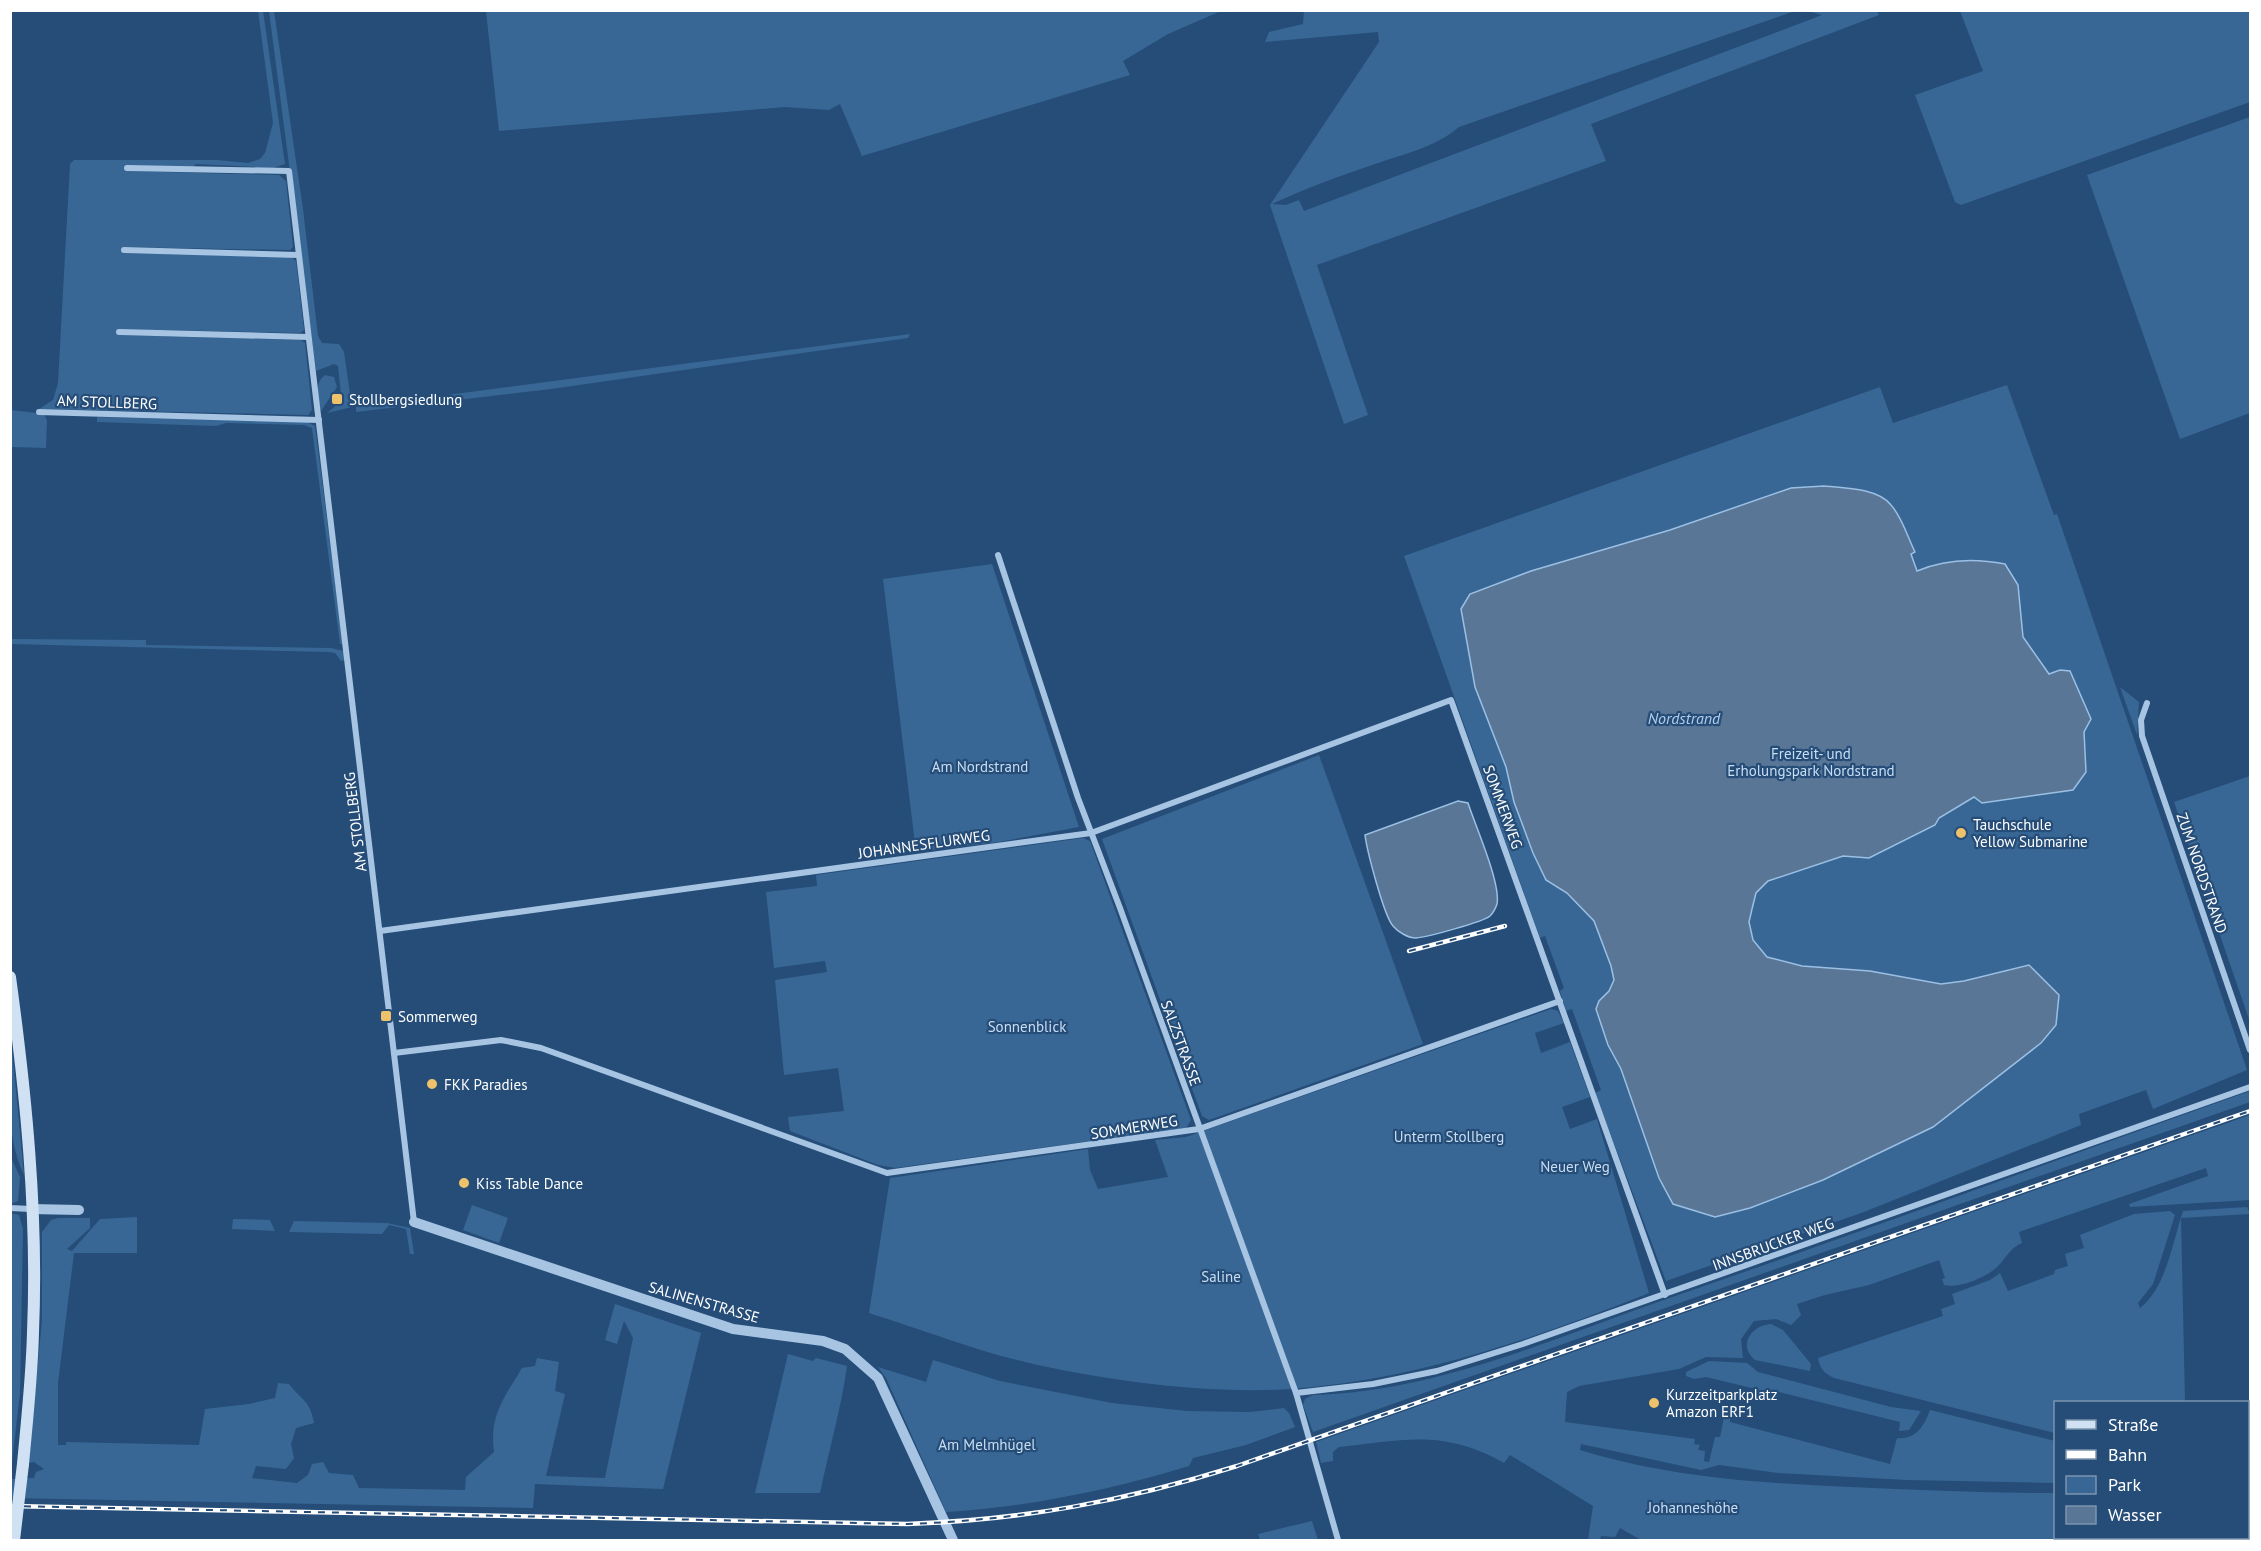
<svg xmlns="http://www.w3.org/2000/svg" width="2261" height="1551" font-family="'PT Sans',sans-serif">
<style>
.green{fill:#386796}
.water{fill:#597697;stroke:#9bc0e4;stroke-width:1.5}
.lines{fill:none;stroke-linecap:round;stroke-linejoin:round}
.minor{stroke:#a7c5e3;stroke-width:6}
.tertiary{stroke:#a7c5e3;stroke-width:10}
.secondary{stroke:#d0e1f4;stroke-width:12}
.rail-casing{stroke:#fff;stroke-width:4.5}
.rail{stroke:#254d78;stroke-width:2;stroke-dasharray:7;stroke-linecap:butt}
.secondary-bridge{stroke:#d0e1f4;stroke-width:12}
.poi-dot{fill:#edc26b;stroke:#254d78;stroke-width:2}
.labels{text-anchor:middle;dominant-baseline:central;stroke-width:4.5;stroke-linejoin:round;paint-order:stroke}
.poi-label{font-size:15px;fill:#fff;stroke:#254d78;text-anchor:start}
.street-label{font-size:15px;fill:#fff;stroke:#254d78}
.park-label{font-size:15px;fill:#c9def3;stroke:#254d78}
.water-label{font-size:16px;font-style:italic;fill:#b2ceeb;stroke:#254d78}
</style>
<rect width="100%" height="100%" fill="#254d78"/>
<g class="green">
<path d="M1837,10L1877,11L1879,15L1591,124L1606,161L1317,265L1368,415L1344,424L1270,205L1379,42L1378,32L1265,42L1269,32L1303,24L1304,10L1795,11L1459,127C1436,147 1404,154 1375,164C1340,176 1306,188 1272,204L1286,205L1299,200L1304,211L1822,15L1808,11Z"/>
<path d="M258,11H263L285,164L273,168L196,164L193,167L127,166V171L279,175L286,181L293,247L290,250L123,247L122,253L291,257L296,261L304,330L300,333L165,330L118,335L301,340L305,343L312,410L308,415L39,409L53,400L58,383L70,164L74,160H217L248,163L260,159L265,153L273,123Z"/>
<path d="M269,11H274L303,209L318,336L322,343L339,344L344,352L352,407L327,413L338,404L341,395L338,366L334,364L316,371Z"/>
<path d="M486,11V10L1221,11L1168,34L1123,61L1130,75L862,156L840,104L829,110L785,107L499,131Z"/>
<path d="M1960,11H2250V102L1961,205L1955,202L1915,95L1983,71Z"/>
<path d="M2250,117V413L2180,439L2087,175Z"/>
<path d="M910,334L908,338L551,389L356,412V407Z"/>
<path d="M325,375L334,377L337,387L321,411C318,400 314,382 325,375Z"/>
<path d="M2007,385L2051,507L2054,515L2057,514L2247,1070L2153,1109L2146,1090L2079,1114L2081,1125L1864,1212L1666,1281L1595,1093L1601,1090L1572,1009L1566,1011L1560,991L1564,988L1545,936L1540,938L1404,556L1880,387L1893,423Z"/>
<path d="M11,410L44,414L47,420L46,448L11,447Z"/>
<path d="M97,417L307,422L315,426L343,644H340L312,428L304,425L226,423L216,426L97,422Z"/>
<path d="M992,564L1079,827L999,842L916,852L883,579Z"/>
<path d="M11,639L146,640V645L331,648L344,651L345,660L341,661L335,653L328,652L11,644Z"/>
<path d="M2120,687L2139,702L2137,735Z"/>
<path d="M1319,755L1423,1044L1209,1120L1202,1116L1102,839Z"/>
<path d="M2250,776V1022L2174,802Z"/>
<path d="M1083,838L1090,841L1191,1120L1186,1128L895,1168L878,1165L790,1131L788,1117L844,1111L838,1068L784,1075L775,980L827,972L825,961L774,968L766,892L817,886L816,875Z"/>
<path d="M1551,1009L1558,1011L1564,1023L1535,1033L1541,1053L1570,1042L1590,1097L1562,1107L1570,1129L1597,1119L1649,1293C1541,1336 1430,1375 1313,1387C1224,1397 1112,1382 1025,1362C973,1350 921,1329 869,1313L890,1178L1088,1149L1090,1170L1098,1189L1168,1177L1155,1140L1186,1137Z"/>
<path d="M10,1028L24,1175C3,1131 10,1075 10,1028Z"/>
<path d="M2250,1091V1102L1313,1432L1303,1405L1305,1399L1313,1395C1434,1392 1549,1340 1661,1301C1858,1233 2054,1161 2250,1091Z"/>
<path d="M2250,1115V1200L2130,1207L2129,1204L2208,1176L2206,1168L2019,1232L2022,1243C2010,1248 2007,1257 1998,1266C1988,1277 1958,1289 1944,1285L1942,1279L1945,1278L1939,1260L1869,1285L1825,1295L1797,1304L1801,1315L1791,1325L1776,1319L1754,1321L1741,1339L1743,1358L1706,1357L1679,1369L1579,1386L1567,1392L1565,1422L1695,1439L1694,1444L1700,1445L1698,1450L1705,1451L1704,1461L1709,1462L1715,1437H1720L1724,1417L1730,1418V1422L1890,1464L1897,1438C1916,1440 1924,1426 1930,1410L2055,1441V1483L1907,1480L1778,1473L1719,1465L1701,1470L1581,1444L1580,1450C1667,1477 1759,1483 1850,1487C1919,1490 1987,1493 2055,1493L2056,1538H2172L2171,1540H1641L1620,1528L1615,1537L1601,1536L1600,1540H1588L1593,1506L1510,1455L1504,1463C1444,1429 1404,1440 1339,1447L1333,1452V1461L1321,1463L1316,1442Z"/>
<path d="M10,1155L20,1177L18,1201L11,1204Z"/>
<path d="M472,1205L508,1218L499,1243L463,1230Z"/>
<path d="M2247,1207L2250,1214L2181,1218L2185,1402H2056L2055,1433L1834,1378C1824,1373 1820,1369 1818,1358L1943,1316L1941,1309L1955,1304L1952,1294L1990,1280L2000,1273L2008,1291L2054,1274L2055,1270L2068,1266L2065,1254L2084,1248L2080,1235L2134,1214L2170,1211L2175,1215L2153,1284L2138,1303L2140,1308C2166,1288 2172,1244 2183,1211Z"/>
<path d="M11,1213L19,1215L23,1229L20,1393L11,1471Z"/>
<path d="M137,1217V1253H74L58,1383V1445H66V1442L199,1445L205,1409L249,1404L275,1398L278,1383L289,1384C302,1401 310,1400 314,1423L296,1428L291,1444L294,1458L286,1469L256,1466L252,1478L297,1483L308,1475L312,1464L323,1462L329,1473L353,1475L359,1488L465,1490L466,1477L494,1452C489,1416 504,1398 522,1368L535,1366L537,1358L559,1362L555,1391L565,1394L546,1476L605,1478L633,1338L624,1321L617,1344L605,1340L615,1304L701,1333L663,1489L535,1484L533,1508L11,1498V1479L34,1478L36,1472L44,1469L34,1462L28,1463L42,1321V1232L51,1220L58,1218H90V1228L67,1249L72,1251L100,1219Z"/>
<path d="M233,1219L270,1220L275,1231L232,1229Z"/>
<path d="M294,1221L387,1223L410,1228L414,1254H410L406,1229L389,1225L382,1234L289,1232Z"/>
<path d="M1771,1324L1783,1330L1811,1364L1810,1371L1755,1360C1737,1345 1752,1325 1771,1324Z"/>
<path d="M788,1354L813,1361L816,1358L847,1366C841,1409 829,1450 820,1493H755Z"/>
<path d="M933,1360L1000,1381L1112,1403L1187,1411L1250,1412L1284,1408L1289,1413L1295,1427L1246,1445L1193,1458L1189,1466C1110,1490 1029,1507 946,1512L886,1378L878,1367L926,1382Z"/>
<path d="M1709,1361L1747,1363L1758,1372L1891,1407L1921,1411L1909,1430L1899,1431L1900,1422L1771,1390L1770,1395L1756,1392V1389L1706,1377L1694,1379L1686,1376V1372Z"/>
<path d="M1312,1521L1318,1540H1260L1258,1534Z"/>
<path d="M2192,1538H2245L2243,1540H2193Z"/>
</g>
<g class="water">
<path d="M1824,486C1843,488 1878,488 1891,505C1902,517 1908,538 1915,552L1911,554L1917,571C1945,559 1975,558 2005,564L2018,585L2023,637L2049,674L2060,670L2070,671L2091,719L2084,732L2086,772L2073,790L1982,803L1974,797L1939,818L1935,825L1869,858L1843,856L1768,881L1756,893L1752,909L1749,922L1753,940L1767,957L1802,966L1870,971L1941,984L1964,981L2029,965L2059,995L2056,1025L2041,1043L1933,1127L1823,1180L1750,1208L1715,1217L1673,1204L1659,1178L1621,1069L1608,1045L1596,1009L1599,1001L1609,991L1614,980L1611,966L1594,921L1567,893L1546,880L1533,853L1514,802L1506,767L1475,687L1461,609L1470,594L1531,571L1670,530L1791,488Z"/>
<path d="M1458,801L1468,803C1475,825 1501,883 1497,904C1496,907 1493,913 1490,916C1483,922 1427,937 1416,938C1408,938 1398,932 1393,926C1384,916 1367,851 1365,835Z"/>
</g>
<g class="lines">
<g class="minor">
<path d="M127,168L289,171L414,1222"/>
<path d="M124,250L298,255"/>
<path d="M119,332L308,337"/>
<path d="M39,412L319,420"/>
<path d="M998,555L1078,798L1120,908L1296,1393L1338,1540"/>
<path d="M2147,703L2141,720L2142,736L2250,1050"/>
<path d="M380,931L1091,833L1451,700L1665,1295"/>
<path d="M394,1053L501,1040L541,1048L887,1173L1199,1129L1560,1001"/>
<path d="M10,1208L31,1209"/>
<path d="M1296,1393L1373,1384L1437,1371L1523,1344L2250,1087"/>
</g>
<g class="tertiary">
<path d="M31,1209L79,1210"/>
<path d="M414,1222L733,1329L823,1341L845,1349L878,1378L953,1540"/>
</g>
<path class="secondary" d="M10,977C26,1094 38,1214 33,1332C32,1376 27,1420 23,1464"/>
<g class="rail-casing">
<g id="rail">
<path d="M1409,951L1505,926"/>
<path d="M10,1506L907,1524C1023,1520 1126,1501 1237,1466L2250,1111"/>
</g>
</g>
<use href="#rail" class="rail"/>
<path class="secondary-bridge" d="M14,1540L23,1464"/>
</g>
<g class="poi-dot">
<rect x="331" y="393" width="12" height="12" rx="3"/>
<circle cx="1961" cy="833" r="6"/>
<rect x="380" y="1010" width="12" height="12" rx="3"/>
<circle cx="432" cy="1084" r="6"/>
<circle cx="464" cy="1183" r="6"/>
<circle cx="1654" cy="1403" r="6"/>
</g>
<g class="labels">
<g class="poi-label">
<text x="349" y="399">Stollbergsiedlung</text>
<text x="1973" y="824">Tauchschule<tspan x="1973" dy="17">Yellow Submarine</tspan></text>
<text x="398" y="1016">Sommerweg</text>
<text x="444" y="1084">FKK Paradies</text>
<text x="476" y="1183">Kiss Table Dance</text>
<text x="1666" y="1394">Kurzzeitparkplatz<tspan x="1666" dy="17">Amazon ERF1</tspan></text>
</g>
<g class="street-label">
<text transform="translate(107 402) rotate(2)">AM STOLLBERG</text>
<text transform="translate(1503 807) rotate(70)">SOMMERWEG</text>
<text transform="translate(355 822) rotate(-97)">AM STOLLBERG</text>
<text transform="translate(924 844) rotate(-8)">JOHANNESFLURWEG</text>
<text transform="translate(2202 873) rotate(71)">ZUM NORDSTRAND</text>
<text transform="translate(1181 1043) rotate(70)">SALZSTRASSE</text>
<text transform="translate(1134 1127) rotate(-9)">SOMMERWEG</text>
<text transform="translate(1773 1244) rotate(-20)">INNSBRUCKER WEG</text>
<text transform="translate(704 1302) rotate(16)">SALINENSTRASSE</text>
</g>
<g class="park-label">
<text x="1811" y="753">Freizeit- und<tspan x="1811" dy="17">Erholungspark Nordstrand</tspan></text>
<text x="980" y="766">Am Nordstrand</text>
<text x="1027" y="1026">Sonnenblick</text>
<text x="1449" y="1136">Unterm Stollberg</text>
<text x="1575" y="1166">Neuer Weg</text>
<text x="1221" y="1276">Saline</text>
<text x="987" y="1444">Am Melmhügel</text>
<text x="1693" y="1507">Johanneshöhe</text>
</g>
<g class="water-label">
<text x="1684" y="718">Nordstrand</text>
</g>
</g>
<rect width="2261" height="1551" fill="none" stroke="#ffffff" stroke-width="24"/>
<rect x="2054" y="1401" width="195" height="138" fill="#254d78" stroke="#7c94ae" stroke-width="1.5"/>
<rect x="2066" y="1420" width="30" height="9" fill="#d0e1f4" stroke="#7c94ae" stroke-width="1.5"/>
<text x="2108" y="1431" font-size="18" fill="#ffffff">Straße</text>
<rect x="2066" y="1450" width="30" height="9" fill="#ffffff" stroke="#7c94ae" stroke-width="1.5"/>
<text x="2108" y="1461" font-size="18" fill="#ffffff">Bahn</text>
<rect x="2066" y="1476" width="30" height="18" fill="#386796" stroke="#7c94ae" stroke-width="1.5"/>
<text x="2108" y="1491" font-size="18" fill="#ffffff">Park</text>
<rect x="2066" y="1506" width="30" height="18" fill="#597697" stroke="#7c94ae" stroke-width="1.5"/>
<text x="2108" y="1521" font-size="18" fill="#ffffff">Wasser</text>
</svg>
